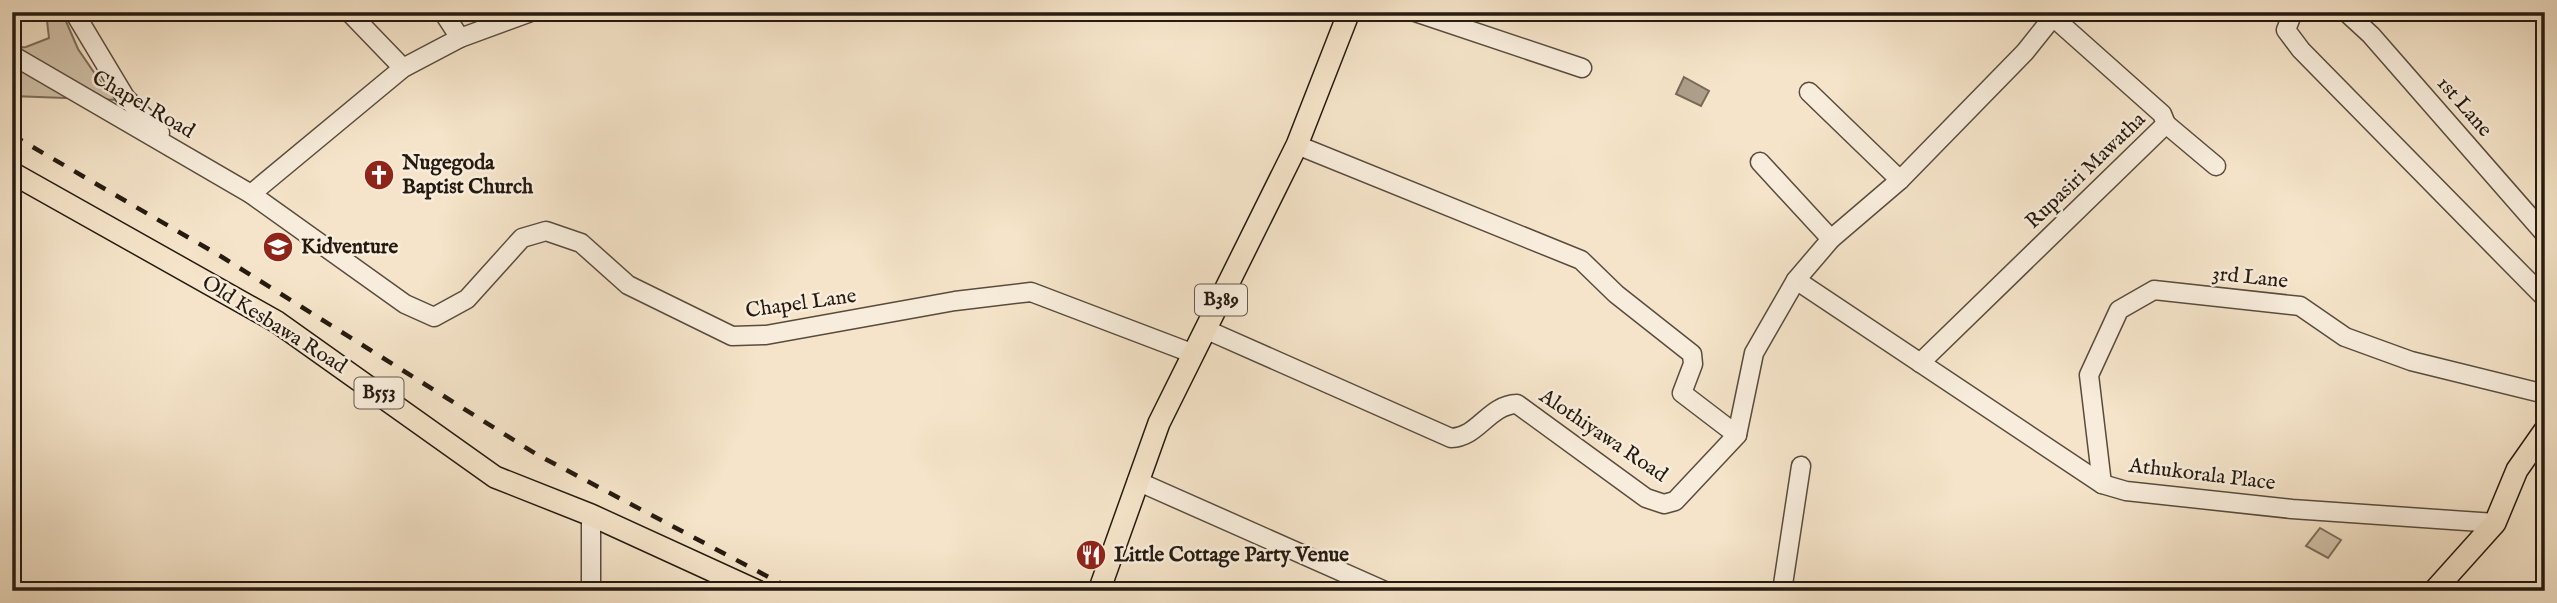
<svg xmlns="http://www.w3.org/2000/svg" width="2557" height="603" font-family="'IM FELL English',serif">
<style>
.green{fill:#d2c2aa;stroke:#7c6e5d;stroke-width:2}
.water{fill:#ae9f8a;stroke:#776a59;stroke-width:2}
.lines{fill:none;stroke-linecap:round;stroke-linejoin:round}
.minor-casing{stroke:#594c3e;stroke-width:21}
.major-casing{stroke:#251a10;stroke-width:24}
.minor{stroke:#f8eddc;stroke-width:18}
.major{stroke:#f5e4c9;stroke-width:21}
.rail{stroke:#251a10;stroke-width:4.5;stroke-dasharray:12 12;stroke-linecap:butt}
.labels{text-anchor:middle;dominant-baseline:central;stroke-width:5;stroke-linejoin:round;paint-order:stroke}
.shield{fill:#f8eddc;stroke:#64594d;stroke-width:2}
.shield-label{font-size:19px;font-weight:bold;fill:#251a10}
.street-label{font-size:21px;fill:#251a10;stroke:#f8eddc}
.poi-label{font-size:21px;font-weight:bold;fill:#251a10;stroke:#f8eddc;text-anchor:start}
</style>
<rect width="100%" height="100%" fill="#f5e4c9"/>
<filter id="stains"><feTurbulence type="fractalNoise" baseFrequency=".00286" numOctaves="4"/><feColorMatrix values="0 0 0 0 .2 0 0 0 0 .09 0 0 0 0 .02 0 0 0 .5 -.17"/></filter>
<radialGradient id="worn" r=".72"><stop offset=".6" stop-color="#630" stop-opacity="0"/><stop offset="1" stop-color="#630" stop-opacity=".3"/></radialGradient>
<g class="green">
<path d="M46,12H62L78,49L102,84L118,100L12,96V48L26,47L49,38Z"/>
<path d="M2320,528L2341,540L2328,558L2306,546Z"/>
</g>
<path class="water" d="M1684,77L1709,91L1701,106L1676,94Z"/>
<g class="lines">
<g class="minor-casing">
<g id="minor">
<path d="M74,12L125,97L160,133"/>
<path d="M349,12L403,68"/>
<path d="M443,12L460,38"/>
<path d="M1415,12L1582,68"/>
<path d="M2293,12L2286,30L2301,50L2545,298"/>
<path d="M2346,12L2371,35L2545,234"/>
<path d="M12,55L251,194L405,304L434,317L467,299L522,238L546,231L581,243L628,285L732,336L766,335L955,301L1031,292L1194,354"/>
<path d="M1809,92L1900,180"/>
<path d="M2166,124L2216,166"/>
<path d="M1297,145L1581,260L1616,294L1692,354L1693,364L1682,393L1737,435"/>
<path d="M1760,162L1831,239"/>
<path d="M251,194L403,68L460,38L531,12"/>
<path d="M1796,280L2102,484L2126,491L2292,509L2495,523"/>
<path d="M1207,330L1451,438C1479,437 1488,405 1517,404L1646,498L1664,504L1675,501L1737,435L1754,353L1796,280L1831,239L1900,180L2025,52L2053,17"/>
<path d="M1920,363L2166,124L2162,114L2053,17L2056,12"/>
<path d="M1137,481L1385,591"/>
<path d="M2102,484L2089,375L2119,310L2154,290L2300,306L2345,337L2411,361L2545,394"/>
<path d="M591,515V591"/>
<path d="M1782,591L1801,466"/>
</g>
</g>
<g class="major-casing">
<g id="major">
<path d="M12,173L277,322L495,477L591,515L757,591"/>
<path d="M1099,591L1159,423L1297,145L1349,12"/>
<path d="M2434,591L2495,523L2517,470L2545,430"/>
</g>
</g>
<use href="#minor" class="minor"/>
<use href="#major" class="major"/>
<path class="rail" d="M12,135L222,257L536,454L795,591"/>
</g>
<defs>
<g id="church-disc" transform="scale(1.575)"><circle r="9.5" fill="#8f2418" stroke="#f8eddc"/><path d="M-1.2-6h2.4v3.5h3.3v2.4h-3.3V6h-2.4V-.1h-3.3v-2.4h3.3Z" fill="#fff"/></g>
<g id="school-disc" transform="scale(1.575)"><circle r="9.5" fill="#8f2418" stroke="#f8eddc"/><path d="M0-5L7-2L0 1L-7-2ZM-4 1L0 2.5L4 1V4Q0 6-4 4Z" fill="#fff"/></g>
<g id="restaurant-disc" transform="scale(1.575)"><circle r="9.5" fill="#8f2418" stroke="#f8eddc"/><path d="M-5-6h1v4h1v-4h1v4h1v-4h1v5L-1.5 .5V6h-2V.5L-5-1ZM5-6V6H3V1.5H1.5Q1.5-4 5-6Z" fill="#fff"/></g>
</defs>
<g fill-rule="evenodd">
<use href="#church-disc" x="379" y="175"/>
<use href="#school-disc" x="278" y="247"/>
<use href="#restaurant-disc" x="1091" y="555"/>
</g>
<g class="labels">
<g class="shield">
<rect x="1195" y="284.5" width="52" height="31" rx="5"/>
<rect x="354.5" y="377.5" width="49" height="31" rx="5"/>
</g>
<g class="shield-label">
<text x="1221" y="300">B389</text>
<text x="379" y="393">B553</text>
</g>
<g class="street-label">
<text transform="translate(143 105) rotate(30)">Chapel Road</text>
<text transform="translate(2464 107) rotate(49)">1st Lane</text>
<text transform="translate(2086 171) rotate(-44)">Rupasiri Mawatha</text>
<text transform="translate(2250 278) rotate(6)">3rd Lane</text>
<text transform="translate(801 304) rotate(-8)">Chapel Lane</text>
<text transform="translate(274 325) rotate(32)">Old Kesbawa Road</text>
<text transform="translate(1603 436) rotate(34)">Alothiyawa Road</text>
<text transform="translate(2202 475) rotate(7)">Athukorala Place</text>
</g>
<g class="poi-label">
<text x="402" y="163">Nugegoda<tspan x="402" dy="24">Baptist Church</tspan></text>
<text x="301" y="247">Kidventure</text>
<text x="1114" y="555">Little Cottage Party Venue</text>
</g>
</g>
<rect width="2557" height="603" fill="none" stroke="#f5e4c9" stroke-width="42"/>
<rect x="14" y="14" width="2529" height="575" fill="none" stroke="#251a10" stroke-width="3.5"/>
<rect x="21" y="21" width="2515" height="561" fill="none" stroke="#251a10" stroke-width="2"/>
<rect width="100%" height="100%" filter="url(#stains)"/>
<rect width="100%" height="100%" fill="url(#worn)"/>
</svg>
